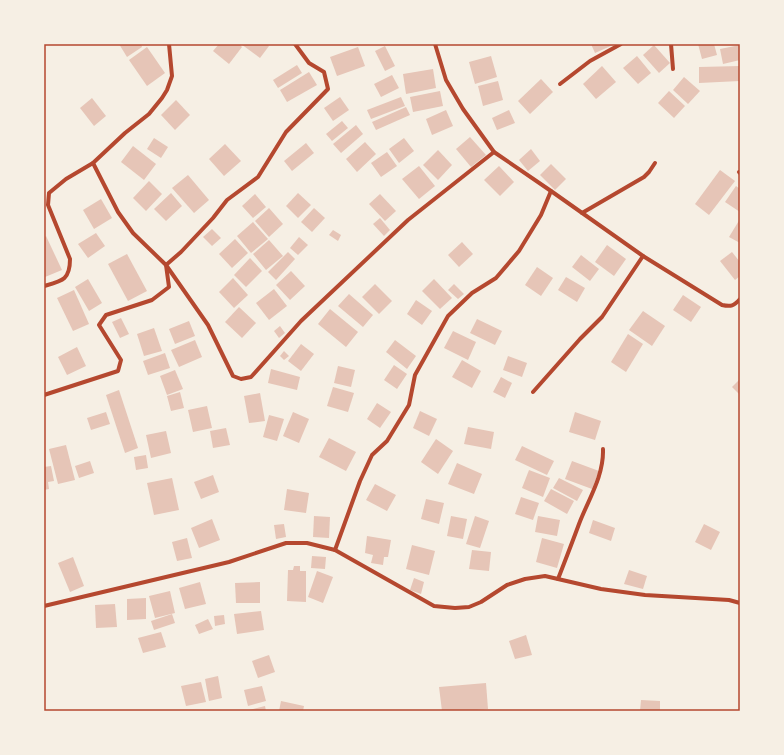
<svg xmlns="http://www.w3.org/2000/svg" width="784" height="755" font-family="'Golos Text',sans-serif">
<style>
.building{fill:#e6c5b7}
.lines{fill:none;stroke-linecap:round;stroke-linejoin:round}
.minor{stroke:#b5482f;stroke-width:4}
.neatline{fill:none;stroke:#b5482f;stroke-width:1.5}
</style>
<rect width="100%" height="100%" fill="#f6efe4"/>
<g class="building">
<path d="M119,44H141L142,47L127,57Z"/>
<path d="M219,44H239L242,47L229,64L213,51Z"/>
<path d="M241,44H267L269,46L260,58Z"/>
<path d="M591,44H613V45L595,53Z"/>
<path d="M698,44H714L717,55L702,59Z"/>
<path d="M654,45L670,63L659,73L643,55Z"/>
<path d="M740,45V60L723,64L720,49Z"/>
<path d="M385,46L395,66L385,71L375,51Z"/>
<path d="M147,47L165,73L147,86L129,60Z"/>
<path d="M358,47L365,66L337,76L330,57Z"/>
<path d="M491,56L497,77L475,84L469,62Z"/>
<path d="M637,56L651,73L638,84L623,68Z"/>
<path d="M297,65L302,73L278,88L273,80Z"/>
<path d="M602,66L616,82L596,99L583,84Z"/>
<path d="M740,66V81L699,83V67Z"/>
<path d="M433,69L436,88L406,94L403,74Z"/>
<path d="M309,72L317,85L287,102L280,90Z"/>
<path d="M392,75L399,88L381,97L374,84Z"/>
<path d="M684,77L700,91L688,104L673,90Z"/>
<path d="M541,79L553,92L530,114L518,101Z"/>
<path d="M498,81L503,100L483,106L478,86Z"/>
<path d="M440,91L443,106L413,112L410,97Z"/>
<path d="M669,91L685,106L674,118L658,103Z"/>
<path d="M340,97L349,110L333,121L324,108Z"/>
<path d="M401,97L405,106L371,119L367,110Z"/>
<path d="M92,98L106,116L94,126L80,108Z"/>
<path d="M176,100L190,115L175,130L161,115Z"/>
<path d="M406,107L410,115L376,130L372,122Z"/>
<path d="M446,110L453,126L432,135L426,119Z"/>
<path d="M509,110L515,123L497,130L492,118Z"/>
<path d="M342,121L348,128L332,141L326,134Z"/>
<path d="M356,125L363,134L341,153L333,144Z"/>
<path d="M470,137L486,155L471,167L456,149Z"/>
<path d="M154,138L168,147L161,158L147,149Z"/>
<path d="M404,138L414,151L399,163L389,149Z"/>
<path d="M365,142L376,154L357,172L346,159Z"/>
<path d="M306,143L314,153L292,171L284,161Z"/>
<path d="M225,144L241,161L224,176L209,159Z"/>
<path d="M133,146L156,164L144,180L121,162Z"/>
<path d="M531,149L540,161L528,171L519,160Z"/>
<path d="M438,150L452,165L438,180L423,165Z"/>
<path d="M387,152L397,166L381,177L371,163Z"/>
<path d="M551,164L566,179L555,190L540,175Z"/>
<path d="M419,166L435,186L419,199L402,179Z"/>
<path d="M499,166L514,182L500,196L484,180Z"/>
<path d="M720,170L735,181L709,215L695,204Z"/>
<path d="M188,175L209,200L194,213L172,188Z"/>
<path d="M149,181L162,194L146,211L133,198Z"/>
<path d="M736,186L740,189V212L725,202Z"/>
<path d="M171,193L182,206L166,221L154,209Z"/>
<path d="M298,193L311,205L298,218L286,206Z"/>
<path d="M255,194L266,207L253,218L242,206Z"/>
<path d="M380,194L396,211L385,221L369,204Z"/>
<path d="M101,199L112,218L94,229L83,210Z"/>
<path d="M269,208L283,224L269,237L255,221Z"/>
<path d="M314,208L325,218L312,232L301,222Z"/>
<path d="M380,218L390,230L384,236L373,224Z"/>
<path d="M740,219V243L729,237Z"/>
<path d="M253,222L268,239L251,253L237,236Z"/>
<path d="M212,229L221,238L212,246L203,237Z"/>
<path d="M333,230L341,235L338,241L329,235Z"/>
<path d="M96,233L105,246L88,258L78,244Z"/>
<path d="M46,236L62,270L45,277L44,238Z"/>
<path d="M299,237L308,245L298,255L290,248Z"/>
<path d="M235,239L248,253L232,268L219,254Z"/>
<path d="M269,240L283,256L266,270L253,254Z"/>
<path d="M462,242L473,254L459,267L448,255Z"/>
<path d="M607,245L626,259L614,276L595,262Z"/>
<path d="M288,252L295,259L276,280L268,272Z"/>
<path d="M732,252L740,262V276L735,280L720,261Z"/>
<path d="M127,254L147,291L128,301L108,264Z"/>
<path d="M581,255L599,269L590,281L572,267Z"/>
<path d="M250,258L262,271L246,287L234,275Z"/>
<path d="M537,267L553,278L541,296L525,285Z"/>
<path d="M291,271L305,286L290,300L276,285Z"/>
<path d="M566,277L585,288L577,302L558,290Z"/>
<path d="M233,278L248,295L234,308L219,292Z"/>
<path d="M88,279L102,303L89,311L75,287Z"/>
<path d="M434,279L452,298L440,309L422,291Z"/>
<path d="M375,284L392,301L379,314L362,297Z"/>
<path d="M454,284L464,294L458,299L448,290Z"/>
<path d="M274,289L287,306L269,320L256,303Z"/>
<path d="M74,290L89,324L73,331L57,298Z"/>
<path d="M349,294L373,315L363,327L338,306Z"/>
<path d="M683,295L701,307L691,322L673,310Z"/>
<path d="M416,300L432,311L422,325L407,314Z"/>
<path d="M239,307L256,323L242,338L225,322Z"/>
<path d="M330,309L358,332L346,347L318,324Z"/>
<path d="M643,311L665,326L652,346L629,330Z"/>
<path d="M121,318L129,334L120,338L112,322Z"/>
<path d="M477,319L502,331L495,345L470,333Z"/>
<path d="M189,321L195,336L175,344L169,329Z"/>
<path d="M280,326L285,333L279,338L274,331Z"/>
<path d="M154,328L162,351L144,356L137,334Z"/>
<path d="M453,331L476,342L468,360L444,348Z"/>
<path d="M628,334L643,344L626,372L611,362Z"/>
<path d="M195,340L202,357L179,367L171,350Z"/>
<path d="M395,340L416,356L407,369L386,352Z"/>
<path d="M301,344L314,354L301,371L288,361Z"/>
<path d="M77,347L86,366L67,375L58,357Z"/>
<path d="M284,351L289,356L284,360L280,356Z"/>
<path d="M165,353L170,368L148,375L143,361Z"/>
<path d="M508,356L527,363L522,377L503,370Z"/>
<path d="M462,360L481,371L472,388L452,377Z"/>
<path d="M394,365L407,374L397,389L384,380Z"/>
<path d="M338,366L355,370L351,387L334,383Z"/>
<path d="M271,369L300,377L297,390L268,383Z"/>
<path d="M175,370L183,389L167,395L160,376Z"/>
<path d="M501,377L512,383L505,398L493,392Z"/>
<path d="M740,379V395L732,387Z"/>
<path d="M333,387L354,393L348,412L327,406Z"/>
<path d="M119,390L138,448L125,453L106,395Z"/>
<path d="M180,392L184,408L171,411L167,396Z"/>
<path d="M260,393L265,421L249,423L244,396Z"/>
<path d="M377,403L391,412L380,428L367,419Z"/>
<path d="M207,406L212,428L193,432L188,410Z"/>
<path d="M420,411L437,419L429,436L413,428Z"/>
<path d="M106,412L110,424L91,430L87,418Z"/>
<path d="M293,412L309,419L299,443L283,436Z"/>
<path d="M575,412L601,421L595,440L569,432Z"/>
<path d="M269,415L284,419L277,441L263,437Z"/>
<path d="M468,427L494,432L491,449L464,444Z"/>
<path d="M226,428L230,445L213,448L210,431Z"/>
<path d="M166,431L171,453L151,458L146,435Z"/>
<path d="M329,438L356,452L346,471L319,457Z"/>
<path d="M436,439L453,451L438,474L421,462Z"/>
<path d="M66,445L75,480L58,484L49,449Z"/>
<path d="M522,446L554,461L547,475L515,460Z"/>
<path d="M146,455L148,468L136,470L134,457Z"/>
<path d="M90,461L94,473L79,478L75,466Z"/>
<path d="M572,461L599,471L592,489L565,479Z"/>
<path d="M457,463L482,474L474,494L448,484Z"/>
<path d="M51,466L54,481L48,482L49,489L44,490V467Z"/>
<path d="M529,470L550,478L543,497L522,488Z"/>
<path d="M213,475L219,492L201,499L194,482Z"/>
<path d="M172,478L179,510L154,515L147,483Z"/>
<path d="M559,478L583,490L577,501L553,488Z"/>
<path d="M375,484L396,495L387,511L366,500Z"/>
<path d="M287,489L309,493L306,513L284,510Z"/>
<path d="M551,489L574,501L567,514L544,501Z"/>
<path d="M521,497L539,503L533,520L515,514Z"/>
<path d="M426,499L444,503L439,524L421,519Z"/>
<path d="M314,516L330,517L329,538L313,537Z"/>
<path d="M451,516L467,519L463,539L447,536Z"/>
<path d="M475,516L489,521L480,548L466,544Z"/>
<path d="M538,516L560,520L557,536L535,532Z"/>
<path d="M212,519L220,540L199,548L191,528Z"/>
<path d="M593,520L615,528L611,541L589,533Z"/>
<path d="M284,524L286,537L276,539L274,525Z"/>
<path d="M704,524L720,532L711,550L695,542Z"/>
<path d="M367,536L391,540L388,557H384L383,565L371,563L373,555L365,553Z"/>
<path d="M187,538L192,558L177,561L172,542Z"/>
<path d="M542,538L564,544L557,568L536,562Z"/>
<path d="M412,545L435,551L429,575L406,569Z"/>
<path d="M472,550L491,552L489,571L469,569Z"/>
<path d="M312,556L326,557L325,569L311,568Z"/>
<path d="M73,557L84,586L70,592L58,563Z"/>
<path d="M294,566H300V571H306V602L287,601L288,570H293Z"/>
<path d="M629,570L647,576L643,589L624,584Z"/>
<path d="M317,571L333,577L323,603L308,597Z"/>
<path d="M414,578L424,582L421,594L410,590Z"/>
<path d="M200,582L206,604L185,609L179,588Z"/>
<path d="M260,582V603H236L235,583Z"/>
<path d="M170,591L175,613L155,618L149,596Z"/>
<path d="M146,598V619L127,620V599Z"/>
<path d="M115,604L117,627L96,628L95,605Z"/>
<path d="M261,611L264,630L237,634L234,614Z"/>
<path d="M172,614L175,623L154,630L151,621Z"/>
<path d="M224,615L225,624L215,626L214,616Z"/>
<path d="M208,619L213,629L199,634L195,625Z"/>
<path d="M161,632L166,647L143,653L138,638Z"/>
<path d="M526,635L532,655L515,659L509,641Z"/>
<path d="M269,655L275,672L258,678L252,661Z"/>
<path d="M218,676L222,698L209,701L205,679Z"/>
<path d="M201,682L206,702L186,706L181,686Z"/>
<path d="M486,683L488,709L464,711H442L439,687Z"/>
<path d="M262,686L266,701L248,706L244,690Z"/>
<path d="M641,700L660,701V711H640Z"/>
<path d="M281,701L304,706L303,711H279Z"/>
<path d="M265,706L266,711H249V710Z"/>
</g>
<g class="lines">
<g class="minor">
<path d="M435,44L446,80L463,109L494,152L551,191L643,256L722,305C731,307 734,306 740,299"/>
<path d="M671,44L673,69"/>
<path d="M560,84L590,61L621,44"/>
<path d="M93,163L118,212L133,233L166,265L208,325L233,376L241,379L251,377L301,321L408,220L494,152"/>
<path d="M739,172L740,173"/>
<path d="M582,213L644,177L649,172L655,163"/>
<path d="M44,286C62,281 70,280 70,259L48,205L49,193L66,179L93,163L125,133L149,114L162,98L167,90L172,76L169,44"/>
<path d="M533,392L580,339L602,317L643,256"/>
<path d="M44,395L118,371L121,360L99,325L106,315L152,300L169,287L166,265L181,252L213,218L227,200L258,177L286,132L328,89L324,72L309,63L295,44"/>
<path d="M335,550L360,481L372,455L387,441L409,405L415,375L448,316L472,293L496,278L519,251L541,215L551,191"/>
<path d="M558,579C565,561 572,543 579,524C588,500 604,476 603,449"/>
<path d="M44,606L229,562L286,543H307L335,550L434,606L455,608L469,607L481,602L507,585L525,579L545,576L601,589L645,595L729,600L740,603"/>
</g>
</g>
<rect width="784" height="755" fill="none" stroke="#f6efe4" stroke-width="90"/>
<rect x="45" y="45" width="694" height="665" class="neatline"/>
</svg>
